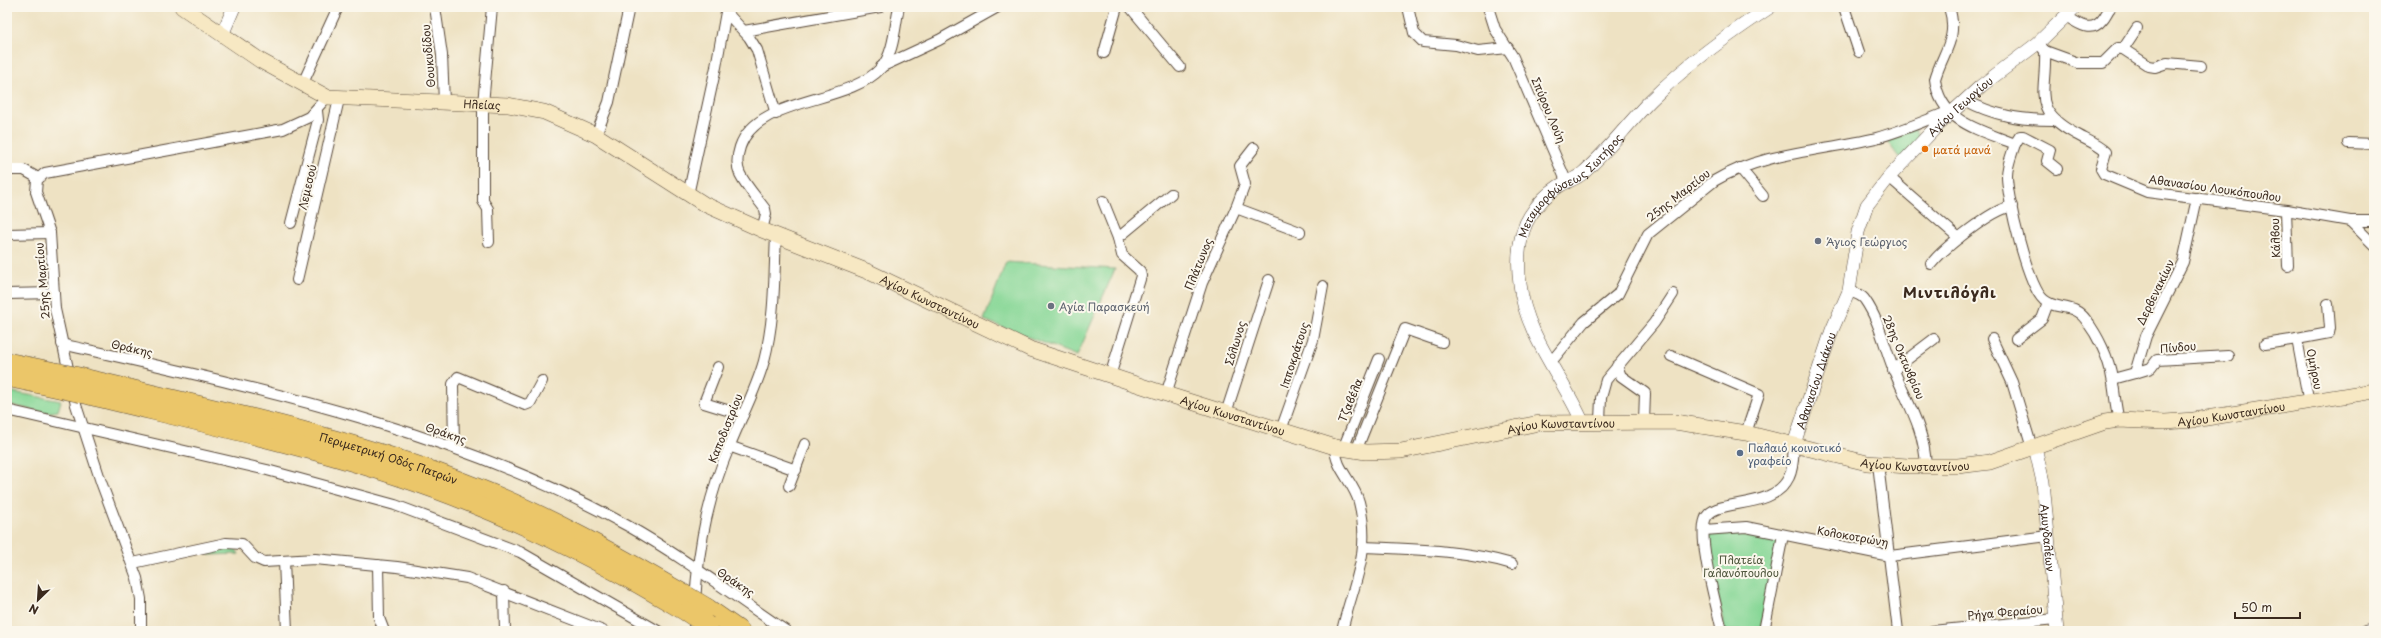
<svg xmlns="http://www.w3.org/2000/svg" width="2381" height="638" font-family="'Playpen Sans',sans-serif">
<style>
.green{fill:#87d796;stroke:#61805a}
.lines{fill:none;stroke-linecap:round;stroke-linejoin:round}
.minor-casing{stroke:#564637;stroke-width:12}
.tertiary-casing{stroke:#564637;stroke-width:14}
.secondary-casing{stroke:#564637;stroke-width:16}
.motorway-casing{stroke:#564637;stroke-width:20}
.minor{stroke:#fff;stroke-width:10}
.tertiary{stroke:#fff;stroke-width:13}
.secondary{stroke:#f7e8c3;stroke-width:15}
.motorway{stroke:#ebc669;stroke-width:19}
.motorway-bridge-casing{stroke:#564637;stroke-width:20;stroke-linecap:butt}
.motorway-bridge{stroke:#ebc669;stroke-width:19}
.food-dot{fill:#e8710a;stroke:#fbf7ec;stroke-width:1.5}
.worship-dot{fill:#6b7280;stroke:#fbf7ec;stroke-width:1.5}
.service-dot{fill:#5c6f8a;stroke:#fbf7ec;stroke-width:1.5}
.labels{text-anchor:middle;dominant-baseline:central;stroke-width:4;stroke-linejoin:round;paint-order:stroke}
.street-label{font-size:11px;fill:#3b2a1e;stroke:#fbf7ec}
.food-label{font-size:11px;fill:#c56008;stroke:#fbf7ec;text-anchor:start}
.worship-label{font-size:11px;fill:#5b616d;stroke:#fbf7ec;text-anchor:start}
.service-label{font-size:11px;fill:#4e5e75;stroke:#fbf7ec;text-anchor:start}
.park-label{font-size:11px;fill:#4e553c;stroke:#fbf7ec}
.district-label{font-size:15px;font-weight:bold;letter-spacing:1px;fill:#3b2a1e;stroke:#fbf7ec}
</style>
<rect width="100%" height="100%" fill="#fbf7ec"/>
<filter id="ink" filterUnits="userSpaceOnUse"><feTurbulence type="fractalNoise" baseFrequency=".025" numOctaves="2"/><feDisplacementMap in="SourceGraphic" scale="8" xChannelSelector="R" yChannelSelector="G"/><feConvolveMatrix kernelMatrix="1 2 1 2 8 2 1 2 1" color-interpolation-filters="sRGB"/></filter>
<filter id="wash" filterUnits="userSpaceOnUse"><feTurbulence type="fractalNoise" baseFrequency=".012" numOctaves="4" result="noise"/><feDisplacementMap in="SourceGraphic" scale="16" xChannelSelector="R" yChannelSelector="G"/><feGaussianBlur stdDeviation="0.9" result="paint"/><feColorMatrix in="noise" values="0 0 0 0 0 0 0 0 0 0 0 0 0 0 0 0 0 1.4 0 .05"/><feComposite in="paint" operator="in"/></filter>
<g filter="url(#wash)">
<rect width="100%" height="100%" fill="#eee2c3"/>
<g class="green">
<path d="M1914,128L1919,139L1900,159L1885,138Z"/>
<path d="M1006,262L1115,269L1077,356L984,320Z"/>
<path d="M7,391L61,401L58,411L46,413L7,404Z"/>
<path d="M1705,531L1778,538L1760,631H1725Z"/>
<path d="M235,548L239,554L209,555L208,552Z"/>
</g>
</g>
<g filter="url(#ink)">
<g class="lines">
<g class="minor-casing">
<g id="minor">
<path d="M435,7L442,55L444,102"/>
<path d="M1130,7L1180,67"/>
<path d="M1408,7L1414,33L1423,42L1456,45L1478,51L1508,48"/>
<path d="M1488,7L1495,29L1513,57L1567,183"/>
<path d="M1844,7L1859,52"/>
<path d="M1949,7C1959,39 1943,51 1935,79C1940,123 1981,130 2015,144L2020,136H2023L2050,150L2047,161L2057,169"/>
<path d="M726,12L749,37L757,50L776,114"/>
<path d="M2066,16C2077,23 2091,34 2102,20C2106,16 2107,11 2111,7"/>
<path d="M744,31L880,7"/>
<path d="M2038,43L2045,51C2047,91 2030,109 2074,133C2084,139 2098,144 2106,152L2101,169L2104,174L2147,192L2286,210L2350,221H2374"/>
<path d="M2123,49L2149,66L2155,67L2167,63L2201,66"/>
<path d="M2045,51L2078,63H2103L2118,48L2123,49L2137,28"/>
<path d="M1104,53L1117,7"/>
<path d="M881,67L939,40L998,7"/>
<path d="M302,85L338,7"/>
<path d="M1965,100C1994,116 2021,120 2054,120"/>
<path d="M596,135L609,102L629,7"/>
<path d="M2348,143L2374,144"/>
<path d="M2015,144C2012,154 2007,165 2007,176C2007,198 2028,287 2044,300C2057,311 2073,302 2086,320C2098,336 2109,358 2112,378C2115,392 2115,406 2119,420"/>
<path d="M1740,168L1763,196"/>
<path d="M7,170H24L38,178"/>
<path d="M1889,177L1959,238"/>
<path d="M688,195L716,67L726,12L725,7"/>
<path d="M1103,201L1118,238"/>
<path d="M1236,208L1245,184L1240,166L1254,148"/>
<path d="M2286,210L2288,266"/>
<path d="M2350,221L2374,245"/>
<path d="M291,223L318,120L317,111"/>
<path d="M762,230L766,214L765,209C757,198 746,186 740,174C736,165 737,156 740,147C757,96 847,105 881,68C894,54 895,25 899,7"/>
<path d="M7,234L50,233"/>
<path d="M489,242L488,209L483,201V104L492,7"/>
<path d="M1931,264C1945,247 1991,210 2012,206"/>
<path d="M297,280L339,99"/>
<path d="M1849,291C1855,293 1862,295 1865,300C1879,320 1884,345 1893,368C1907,403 1924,426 1926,466"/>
<path d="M7,294L54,293"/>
<path d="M1992,339L2012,382L2032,448"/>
<path d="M2016,339L2042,319L2048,303"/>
<path d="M62,344C255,388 454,429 628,526C683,557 734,596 786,631"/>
<path d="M2265,344L2297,339"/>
<path d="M1671,356L1759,394L1746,433"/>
<path d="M1551,362L1584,322L1618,294L1648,234L1714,181C1763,152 1822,151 1876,138C1899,132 1922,122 1945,113L1950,114"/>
<path d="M1617,366L1621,376L1645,393L1644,422"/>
<path d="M718,367L704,403L743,415"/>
<path d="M1893,370L1934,339"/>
<path d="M2135,373L2151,368L2157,360L2228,356"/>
<path d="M1110,376L1141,276L1140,271L1122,255L1118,238L1171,194"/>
<path d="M2113,379L2135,373L2146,336L2183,262L2197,198"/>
<path d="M1166,394L1202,283L1236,208L1300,232"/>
<path d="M2309,403L2297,339L2329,333L2330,328L2328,304"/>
<path d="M7,410L267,470L395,505L520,552L658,631"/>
<path d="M1226,413L1269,280"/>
<path d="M1600,421L1601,398L1606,380L1654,323L1673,294"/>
<path d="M1281,430L1313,340L1323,286"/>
<path d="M729,446L796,470"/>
<path d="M1335,447C1335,469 1354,482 1359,502C1372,554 1353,583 1342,631"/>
<path d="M454,448L453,384L458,377L525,405L530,403L542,381"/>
<path d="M1343,449L1379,359"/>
<path d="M1356,451L1405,329L1442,342"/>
<path d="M1878,464L1898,631"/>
<path d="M789,486L805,444"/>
<path d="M1704,530L1746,527L1890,556L2048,536"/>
<path d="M1364,547C1412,549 1466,550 1512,564"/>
<path d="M284,561L287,631"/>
<path d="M133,563L226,543L242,544L255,558L264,562L315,559L397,567L467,578L603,631"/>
<path d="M378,565L379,618L384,631"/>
<path d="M504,591L505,631"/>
<path d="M141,631V599L137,578L101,482L76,405L55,309L50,233L36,192L37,180L45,173L283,129L309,117L327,97"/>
<path d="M694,631C695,565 704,506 730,445C741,417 756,390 764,361C775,319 774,278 776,235"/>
<path d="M1722,631C1717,607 1698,542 1705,520C1712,496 1772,513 1789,477C1794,467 1793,454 1794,444"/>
<path d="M1764,631L1783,535"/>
<path d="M1932,631L2056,619"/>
<path d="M2365,631L2374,629"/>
</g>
</g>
<g class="tertiary-casing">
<g id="tertiary">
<path d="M222,35L234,7"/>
<path id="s1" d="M1582,421C1562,376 1525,334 1520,284C1517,262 1518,235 1530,216C1537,205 1548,193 1559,186C1567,181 1576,179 1583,173C1608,151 1628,123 1651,100C1687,64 1728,35 1770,7"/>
<path id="s2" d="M1794,444L1832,330L1849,291L1858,232L1867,205L1889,177L1938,125L1981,86L2038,43L2075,7"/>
<path id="s3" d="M2035,447L2043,482L2057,631"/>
</g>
</g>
<g class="secondary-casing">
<g id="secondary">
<path id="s4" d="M182,7L261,61L327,97L508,105L544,112L596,135L704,204L762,230L869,272L1030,349L1166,394L1335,447L1366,452L1401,451L1539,423L1675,422L1746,433L1867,463L1907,466H1958L1990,462L2105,422L2119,420L2165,422L2194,420L2374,391"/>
</g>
</g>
<g class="motorway-casing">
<g id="motorway">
<path d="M7,362L60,373"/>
<path d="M7,377L63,389"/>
<path id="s5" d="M79,377C212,409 348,436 475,487C549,516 618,556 687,596"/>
<path d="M81,393C211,425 345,452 469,502C545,532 617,570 687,612"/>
<path d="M707,608L740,631"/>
</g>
</g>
<use href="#minor" class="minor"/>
<use href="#tertiary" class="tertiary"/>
<use href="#secondary" class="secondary"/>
<use href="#motorway" class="motorway"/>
<g class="motorway-bridge-casing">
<g id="motorway-bridge">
<path d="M60,373L79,377"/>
<path d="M63,389L81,393"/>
<path d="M687,596L707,608"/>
<path d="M687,612L708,626"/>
</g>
</g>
<use href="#motorway-bridge" class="motorway-bridge"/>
</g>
</g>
<circle class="food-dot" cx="1925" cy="149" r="4"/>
<g class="worship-dot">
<circle cx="1818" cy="241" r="4"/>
<circle cx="1051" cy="306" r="4"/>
</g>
<circle class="service-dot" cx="1740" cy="453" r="4"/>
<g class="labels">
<g class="street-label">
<text transform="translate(428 56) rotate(-95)">Θουκυδίδου</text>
<text stroke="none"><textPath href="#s4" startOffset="326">Ηλείας</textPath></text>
<text stroke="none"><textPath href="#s2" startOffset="387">Αγίου Γεωργίου</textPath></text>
<text transform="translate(1549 110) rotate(67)">Σπύρου Λούη</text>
<text stroke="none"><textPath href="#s1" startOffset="271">Μεταμορφώσεως Σωτήρος</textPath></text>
<text transform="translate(307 187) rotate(-77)">Λεμεσού</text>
<text transform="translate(2215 188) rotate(8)">Αθανασίου Λουκόπουλου</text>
<text transform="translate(1678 195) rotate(-38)">25ης Μαρτίου</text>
<text transform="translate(2275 238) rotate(-92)">Κάλβου</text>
<text transform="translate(1198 264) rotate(-68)">Πλάτωνος</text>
<text transform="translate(42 281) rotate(-95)">25ης Μαρτίου</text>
<text transform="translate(2155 292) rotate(-64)">Δερβενακίων</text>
<text stroke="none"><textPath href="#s4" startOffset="820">Αγίου Κωνσταντίνου</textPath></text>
<text transform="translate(1235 343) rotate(-73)">Σόλωνος</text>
<text transform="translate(2178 347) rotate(-5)">Πίνδου</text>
<text transform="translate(132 348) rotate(13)">Θράκης</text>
<text transform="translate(1294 355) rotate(-72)">Ιπποκράτους</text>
<text transform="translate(1904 357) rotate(67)">28ης Οκτωβρίου</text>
<text transform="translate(2315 369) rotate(79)">Ομήρου</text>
<text stroke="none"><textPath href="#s2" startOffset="67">Αθανασίου Διάκου</textPath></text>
<text transform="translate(1350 400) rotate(-68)">Τζαβέλα</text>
<text stroke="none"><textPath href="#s4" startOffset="2163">Αγίου Κωνσταντίνου</textPath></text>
<text stroke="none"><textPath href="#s4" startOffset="1144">Αγίου Κωνσταντίνου</textPath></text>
<text stroke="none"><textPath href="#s4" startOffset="1480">Αγίου Κωνσταντίνου</textPath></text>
<text transform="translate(725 428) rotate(-68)">Καποδιστρίου</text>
<text transform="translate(446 433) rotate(19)">Θράκης</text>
<text stroke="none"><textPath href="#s5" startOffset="320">Περιμετρική Οδός Πατρών</textPath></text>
<text stroke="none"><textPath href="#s4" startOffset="1839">Αγίου Κωνσταντίνου</textPath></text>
<text transform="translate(1853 536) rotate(10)">Κολοκοτρώνη</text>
<text stroke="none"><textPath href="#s3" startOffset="92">Αμυγδαλέων</textPath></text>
<text transform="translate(736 582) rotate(34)">Θράκης</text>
<text transform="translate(2005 612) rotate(-5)">Ρήγα Φεραίου</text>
</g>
<g class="food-label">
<text x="1933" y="149">ματά μανά</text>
</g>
<g class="worship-label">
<text x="1826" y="241">Άγιος Γεώργιος</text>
<text x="1059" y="306">Αγία Παρασκευή</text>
</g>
<g class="service-label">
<text x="1748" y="447">Παλαιό κοινοτικό<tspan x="1748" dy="13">γραφείο</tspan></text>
</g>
<g class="park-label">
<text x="1741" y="559">Πλατεία<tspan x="1741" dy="13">Γαλανόπουλου</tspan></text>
</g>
<g class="district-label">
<text x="1950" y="291">Μιντιλόγλι</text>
</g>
</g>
<rect width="2381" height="638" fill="none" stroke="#fbf7ec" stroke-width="24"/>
<g transform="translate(38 600) rotate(205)" stroke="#fbf7ec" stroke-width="3" paint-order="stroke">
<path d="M0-3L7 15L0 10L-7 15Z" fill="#3b2a1e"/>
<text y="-6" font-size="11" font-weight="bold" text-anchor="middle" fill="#3b2a1e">N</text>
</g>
<path d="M2235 612v6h65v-6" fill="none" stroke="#3b2a1e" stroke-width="2"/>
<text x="2241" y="612" font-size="12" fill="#3b2a1e" stroke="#fbf7ec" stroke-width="3" paint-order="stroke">50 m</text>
</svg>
